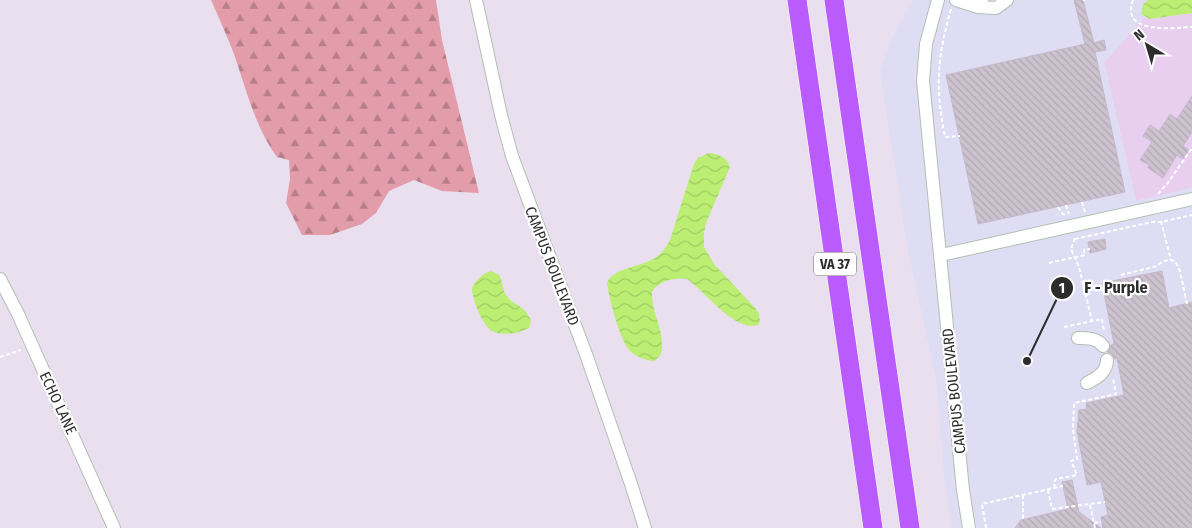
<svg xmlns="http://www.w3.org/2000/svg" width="1192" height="528" font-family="'Fira Sans Condensed',sans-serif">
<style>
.education{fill:#e9cfef}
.medical{fill:#dfddf4}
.forest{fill:url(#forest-firs)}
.water{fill:url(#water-waves)}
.building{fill:url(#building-back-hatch);stroke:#c6b8c9}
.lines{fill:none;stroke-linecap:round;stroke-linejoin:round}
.minor-casing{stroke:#b3bfb2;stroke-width:14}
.highway-casing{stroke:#fff;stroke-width:20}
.path{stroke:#fff;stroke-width:2;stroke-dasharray:4 2.5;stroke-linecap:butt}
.minor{stroke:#fff;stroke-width:12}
.highway{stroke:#b95bfd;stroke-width:19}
.labels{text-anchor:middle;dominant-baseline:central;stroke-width:4.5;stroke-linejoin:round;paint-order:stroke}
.shield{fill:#fff;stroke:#6b6b6b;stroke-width:1}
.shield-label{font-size:14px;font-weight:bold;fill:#2c2c2c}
.street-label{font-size:15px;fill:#2c2c2c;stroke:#fff}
.leader{fill:none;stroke:#2c2c2c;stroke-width:2}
.callout-dot{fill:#2c2c2c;stroke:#fff;stroke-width:2}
.mark-label{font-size:15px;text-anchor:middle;font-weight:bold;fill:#fff}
.callout-label{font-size:16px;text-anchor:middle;font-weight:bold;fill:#2c2c2c;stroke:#fff;stroke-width:4.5;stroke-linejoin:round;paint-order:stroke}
</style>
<defs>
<pattern id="forest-firs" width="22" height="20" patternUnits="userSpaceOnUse" patternTransform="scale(1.25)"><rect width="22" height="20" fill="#e39caa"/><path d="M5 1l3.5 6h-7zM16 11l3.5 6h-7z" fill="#b87f8b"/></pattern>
<pattern id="water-waves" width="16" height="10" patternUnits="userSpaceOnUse" patternTransform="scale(1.25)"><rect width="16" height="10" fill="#bbee73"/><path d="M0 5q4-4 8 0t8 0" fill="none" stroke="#a1cc64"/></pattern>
<pattern id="building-back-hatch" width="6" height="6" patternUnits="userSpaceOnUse" patternTransform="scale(1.25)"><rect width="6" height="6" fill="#cdc3d0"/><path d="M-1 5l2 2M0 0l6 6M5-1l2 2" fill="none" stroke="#b0a8b3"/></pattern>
</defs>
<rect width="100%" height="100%" fill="#e9dfee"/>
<path class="education" d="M1192,13V188L1136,201L1104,62L1145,17L1151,19L1160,18Z"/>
<path class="medical" d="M912,0H1192V13L1160,18L1150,19L1145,17L1104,62L1136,201L1192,188V528H952L945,486L936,379L908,251L880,72L889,44Z"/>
<path class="forest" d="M211,0H436L442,40L479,193L442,191L414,180L389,191L376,213L362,224L330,235H302L286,203L290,179L289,160L277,157C255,127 246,89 234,54C227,36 219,18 211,0Z"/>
<g class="water">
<path d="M1148,0H1192V13L1150,19L1141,14L1143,5Z"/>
<path d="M709,153C719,154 727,157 730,167L706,223L704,233V247L714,264L756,309L759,314L760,322L758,325C734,332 706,292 687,279C675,277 658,281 652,292C651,314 666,331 661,354L655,361C647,361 636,357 630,351C620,341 609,298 607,283C612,268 642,267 655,258C662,254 666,247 670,240L694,164L698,158Z"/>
<path d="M491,271L499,275C503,281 502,289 506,295C513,306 525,304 531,321L529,328C520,333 504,336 494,332C483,328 472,299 472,288C476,280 483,273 491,271Z"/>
</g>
<g class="building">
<path d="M1074,0H1083L1094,43L1104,40L1106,50L1095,52L1125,192L978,224L946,75L1085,44Z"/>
<path d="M1192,96V132L1183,146L1189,150L1183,159L1177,155L1163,178L1148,168L1149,165L1140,160L1152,142L1143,136L1150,125L1159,131L1170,114L1177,119Z"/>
<path d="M1105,239L1106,249L1090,253L1088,242Z"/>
<path d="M1162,271L1169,308L1192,302V528H1103L1101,517L1108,515L1101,482L1087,485L1077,431L1079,410L1087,409L1086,403L1124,395L1117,358L1115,359L1112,354L1108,352L1111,345L1114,344L1102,283Z"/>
<path d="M1072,480L1079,512L1101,528H1015L1021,520L1068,509L1062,482Z"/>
</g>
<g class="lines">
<g class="minor-casing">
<g id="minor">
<path d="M476,0L501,115L512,156L587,357L631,484L645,528"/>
<path d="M938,0L926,44L923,81L963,490L969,528"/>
<path d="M956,0L978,7L982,0"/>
<path d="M978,7L996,8L1007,0"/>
<path d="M941,255L1192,199"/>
<path d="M0,279L18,314L114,528"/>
<path d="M1078,338C1088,338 1097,338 1103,346"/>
<path d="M1087,383C1097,378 1107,372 1107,360"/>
</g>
</g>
<g class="highway-casing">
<g id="highway">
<path d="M797,0L873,528"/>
<path d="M834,0L910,528"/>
</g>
</g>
<g class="path">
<path d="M1083,0H1085"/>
<path d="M1133,0C1120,35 1173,28 1192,27"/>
<path d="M951,9C937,58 935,87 945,137L960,136"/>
<path d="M1158,194L1167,184L1192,148"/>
<path d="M1082,202L1085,212"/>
<path d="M1066,205L1069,214"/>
<path d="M1058,207L1063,214L1066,215"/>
<path d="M1161,221L1171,260"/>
<path d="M1075,238L1071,249L1079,267L1092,321"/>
<path d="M1075,239L1152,222H1161L1192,215"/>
<path d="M1049,263L1085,255L1084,250L1090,249"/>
<path d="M1121,275L1157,266C1162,261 1168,259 1175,261L1180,271L1187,304"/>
<path d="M1064,327L1102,319L1104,331"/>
<path d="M0,357L21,350"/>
<path d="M1055,488L1054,482L1056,479L1077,475L1071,461L1077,459L1073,429L1074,403L1116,394L1113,378"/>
<path d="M1048,490L1052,509L1105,502"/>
<path d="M1023,495V519"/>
<path d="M1090,505L1095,528"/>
<path d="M1094,523L1101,522"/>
<path d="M986,528L982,504L1063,486"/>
</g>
<use href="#minor" class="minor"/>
<use href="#highway" class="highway"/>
</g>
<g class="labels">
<rect class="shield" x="814" y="252.5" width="42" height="23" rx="4"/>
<g class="shield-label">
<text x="835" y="264">VA 37</text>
</g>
<g class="street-label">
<text transform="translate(552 266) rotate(69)">CAMPUS BOULEVARD</text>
<text transform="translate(954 391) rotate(-96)">CAMPUS BOULEVARD</text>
<text transform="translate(58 403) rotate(65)">ECHO LANE</text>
</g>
</g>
<path class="leader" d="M1027 361L1062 288"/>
<g class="callout-dot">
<circle cx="1027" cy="361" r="5"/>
<circle cx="1062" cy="288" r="12"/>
</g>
<g class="mark-label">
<text x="1062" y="293">1</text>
</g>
<g class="callout-label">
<text x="1116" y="293">F - Purple</text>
</g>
<g transform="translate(1147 45) rotate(322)" stroke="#ffffff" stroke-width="4" paint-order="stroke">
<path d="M0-4L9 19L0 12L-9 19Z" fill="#2c2c2c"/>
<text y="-8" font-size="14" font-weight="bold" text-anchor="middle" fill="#2c2c2c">N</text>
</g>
</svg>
